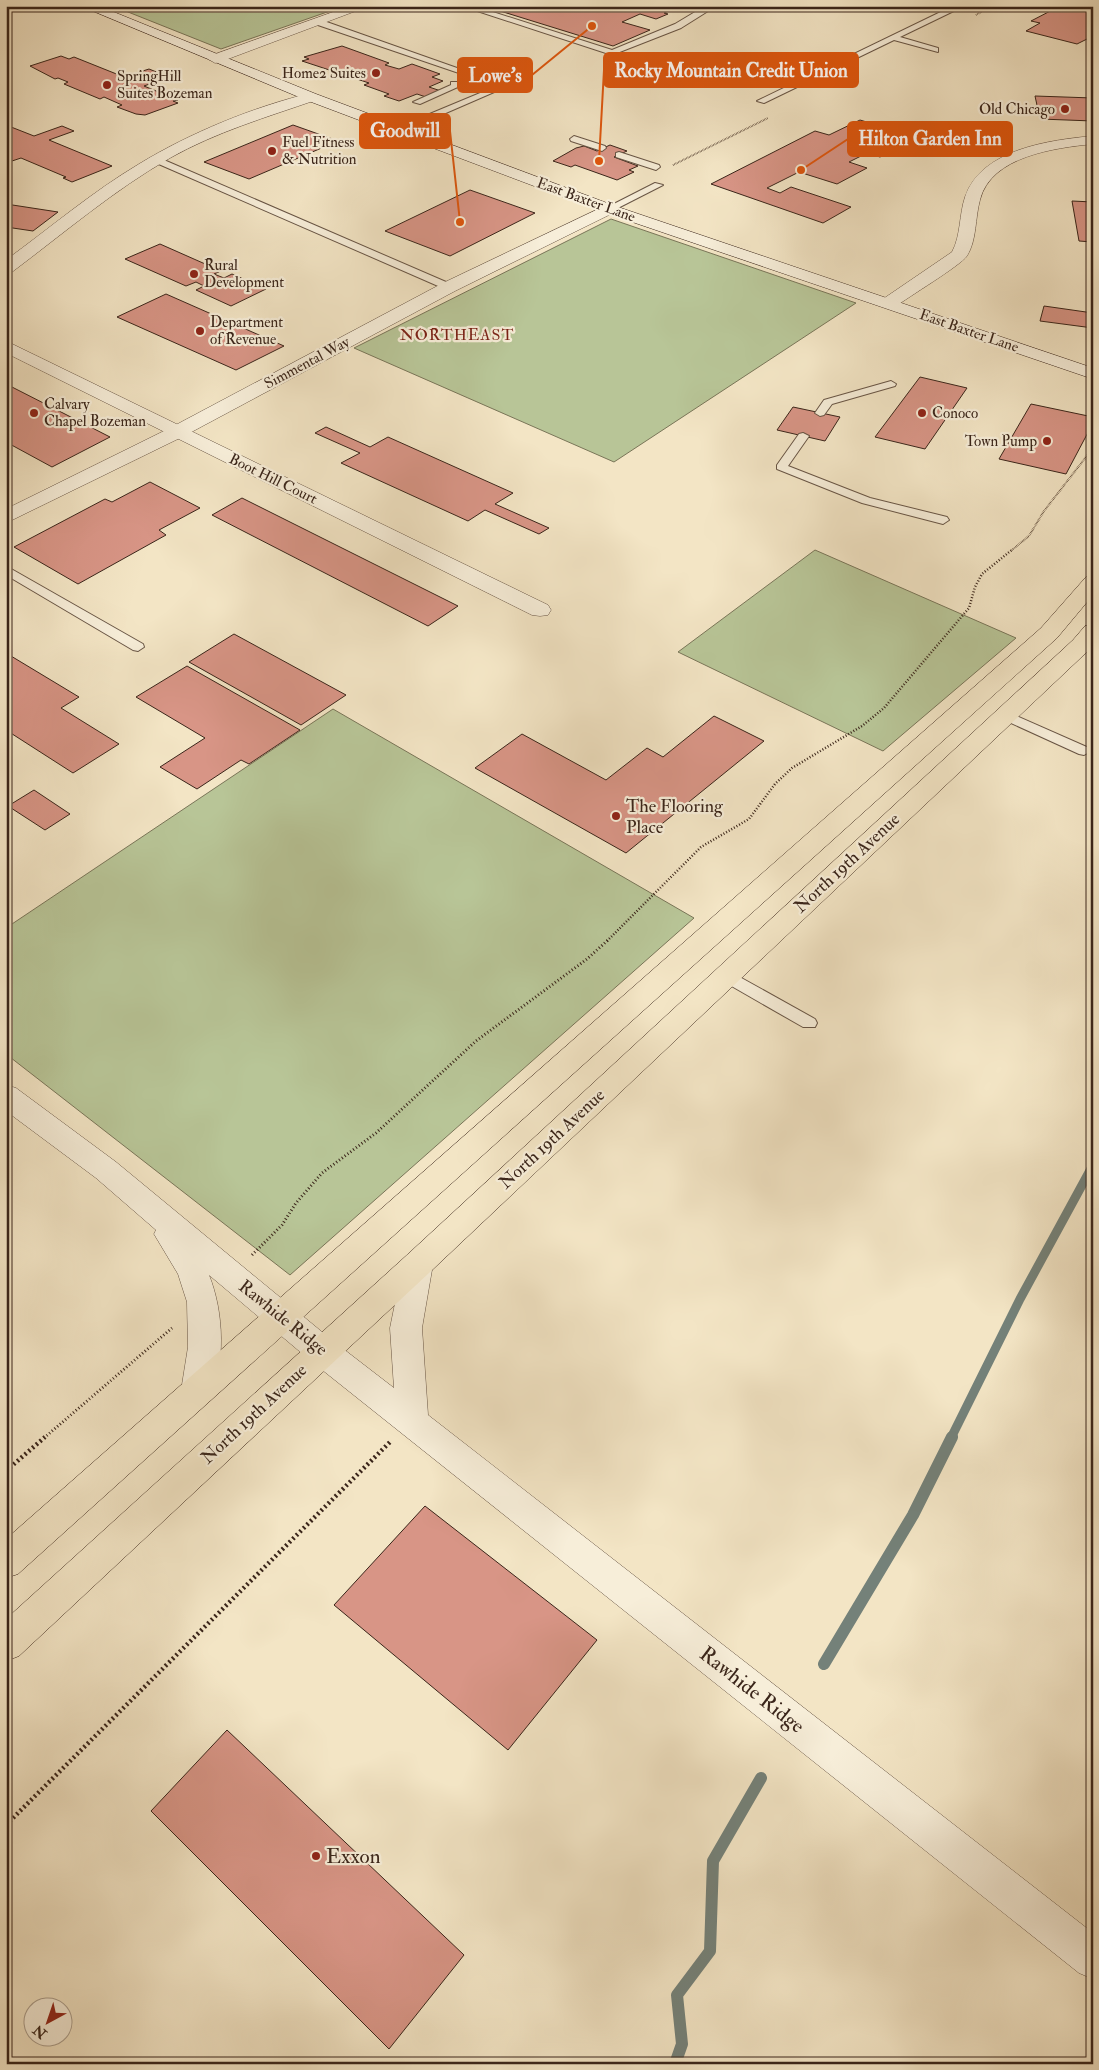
<svg xmlns="http://www.w3.org/2000/svg" width="1099" height="2070" font-family="'IM FELL Double Pica',serif">
<style>
.green{fill:#b8c597;stroke:#797558}
.lines{fill:none;stroke-linecap:round;stroke-linejoin:round}
.stream-far1{stroke:#748179;stroke-width:9}
.stream{stroke:#748179;stroke-width:12}
.building{fill:#d89586;stroke:#3a251a}
.service-casing{stroke:#685545;stroke-width:2}
.minor-casing{stroke:#685545;stroke-width:1}
.tertiary-casing{stroke:#685545;stroke-width:1}
.secondary-casing{stroke:#3a251a;stroke-width:1}
.primary-casing{stroke:#3a251a;stroke-width:1}
.path-far3{stroke:#3a251a;stroke-width:2;stroke-dasharray:0.5 1;stroke-linecap:butt}
.path-far2{stroke:#3a251a;stroke-width:2.5;stroke-dasharray:1 2;stroke-linecap:butt}
.path-far1{stroke:#3a251a;stroke-width:3;stroke-dasharray:1 2.5;stroke-linecap:butt}
.path{stroke:#3a251a;stroke-width:4.5;stroke-dasharray:2 3;stroke-linecap:butt}
.service{fill:#f7eed9;fill-rule:evenodd}
.minor{fill:#f7eed9;fill-rule:evenodd}
.tertiary{fill:#f7eed9;fill-rule:evenodd}
.secondary{fill:#f7eed9;fill-rule:evenodd}
.primary{fill:#f3e5c5;fill-rule:evenodd}
.poi-dot{fill:#8f2418;stroke:#f7eed9;stroke-width:2}
.labels{text-anchor:middle;dominant-baseline:central;stroke-width:4.5;stroke-linejoin:round;paint-order:stroke}
.far-poi-label{font-size:15px;fill:#3a251a;stroke:#f7eed9;text-anchor:start}
.far-street-label{font-size:15px;fill:#3a251a;stroke:#f7eed9}
.far-neighbourhood-label{font-size:16px;letter-spacing:1px;fill:#7a1f14;stroke:#f7eed9}
.poi-label{font-size:18px;fill:#3a251a;stroke:#f7eed9;text-anchor:start}
.street-label{font-size:18px;fill:#3a251a;stroke:#f7eed9}
.near-street-label{font-size:21px;fill:#3a251a;stroke:#f7eed9}
.near-poi-label{font-size:21px;fill:#3a251a;stroke:#f7eed9;text-anchor:start}
.leader{fill:none;stroke:#df560d;stroke-width:2}
.callout-dot{fill:#df560d;stroke:#f7eed9;stroke-width:2}
.callout{fill:#df560d;stroke:#df560d;stroke-width:2}
.callout-label{font-size:19px;text-anchor:middle;font-weight:bold;fill:#fff}
</style>
<rect width="100%" height="100%" fill="#f3e5c5"/>
<filter id="stains"><feTurbulence type="fractalNoise" baseFrequency=".004" numOctaves="4"/><feColorMatrix values="0 0 0 0 .2 0 0 0 0 .09 0 0 0 0 .02 0 0 0 .5 -.17"/></filter>
<radialGradient id="worn" r=".72"><stop offset=".6" stop-color="#630" stop-opacity="0"/><stop offset="1" stop-color="#630" stop-opacity=".3"/></radialGradient>
<g class="green">
<path d="M113,6H314L330,11L221,49Z"/>
<path d="M611,219L856,303L614,462L354,348Z"/>
<path d="M815,550L1016,638L883,751L678,652Z"/>
<path d="M333,709L694,918L290,1275L6,1054V928Z"/>
</g>
<g class="lines">
<path class="stream-far1" d="M951,1438L1020,1299L1093,1165"/>
<g class="stream">
<path d="M824,1664L913,1515L952,1437"/>
<path d="M675,2064L682,2044L677,1995L710,1951L713,1861L761,1778"/>
</g>
</g>
<g class="building">
<path d="M484,6H680L664,13L668,14L656,19L640,14L622,22L650,30L613,46Z"/>
<path d="M1060,6H1078L1093,10L1089,38L1077,44L1026,31L1040,23L1031,21Z"/>
<path d="M342,46L389,63L385,65L399,69L412,64L440,74L432,77L443,81L429,87L441,91L426,97L417,94L399,101L384,96L389,94L364,85L369,83L302,61L309,59L304,57Z"/>
<path d="M61,56L69,59L74,57L124,77L149,69L169,77L144,86L178,100L173,101L178,103L145,115L136,114L117,107L122,105L104,97L100,99L64,84L68,82L58,78L55,79L30,66Z"/>
<path d="M1035,96L1093,98V121L1040,119Z"/>
<path d="M860,120L917,137L880,157L867,153L849,162L867,168L837,184L799,172L767,188L780,193L791,187L851,207L823,223L711,184L815,131L829,135Z"/>
<path d="M6,125L34,136L62,126L74,131L49,140L112,166L72,182L63,178L66,177L21,158L9,162L6,161Z"/>
<path d="M293,125L338,141L249,179L204,162Z"/>
<path d="M610,145L627,151L614,157L638,166L629,170L634,172L617,180L575,165L571,167L553,161L576,148L584,146L597,151Z"/>
<path d="M470,190L535,213L450,256L385,231Z"/>
<path d="M1072,201L1093,202V242L1079,241Z"/>
<path d="M6,204L58,212L33,231L6,227Z"/>
<path d="M160,244L221,271L214,274L224,278L232,274L266,289L231,306L196,290L204,286L196,282L186,286L125,259Z"/>
<path d="M166,294L284,346L236,370L117,317Z"/>
<path d="M1044,306L1093,313V328L1040,321Z"/>
<path d="M920,377L967,388L925,449L875,437Z"/>
<path d="M10,386L110,437L52,467L6,442V388Z"/>
<path d="M1031,404L1093,417V423L1066,474L999,459Z"/>
<path d="M793,407L840,417L825,441L777,430Z"/>
<path d="M326,427L370,447L388,437L513,493L495,504L549,528L539,534L485,510L468,521L341,463L360,453L315,433Z"/>
<path d="M150,482L200,508L159,530L166,535L78,584L14,547L105,499L112,502Z"/>
<path d="M242,498L458,606L428,626L212,515Z"/>
<path d="M234,634L346,695L301,725L189,662Z"/>
<path d="M6,653L79,697L61,708L119,744L73,773L6,730Z"/>
<path d="M187,666L300,730L249,764L241,760L197,789L160,767L205,738L136,697Z"/>
<path d="M714,716L764,741L626,853L475,768L522,734L606,780L647,748L663,757Z"/>
<path d="M34,790L70,814L45,830L8,806Z"/>
<path d="M425,1506L597,1640L508,1750L334,1605Z"/>
<path d="M227,1730L464,1955L389,2049L151,1811Z"/>
</g>
<g class="lines">
<g class="service-casing">
<g id="service">
<path d="M462,6H474L612,50L675,24L705,6H716L681,28L612,55Z"/>
<path d="M953,6H964L900,37L938,48V52L894,40L764,103L757,101Z"/>
<path d="M315,20H321L508,86L402,132H396V128L497,86L315,24Z"/>
<path d="M451,82H457L460,86L420,104L413,102L451,85Z"/>
<path d="M574,136L605,146L606,148L602,151L571,141L570,139Z"/>
<path d="M619,152L659,165L660,167L656,170L616,157V153Z"/>
<path d="M157,157L453,285L454,287L445,289L154,162L153,160Z"/>
<path d="M655,183L663,185L612,211L604,209Z"/>
<path d="M891,381L896,384L895,386L832,404L824,415L820,416L815,413L824,400Z"/>
<path d="M803,433L809,436L788,466L870,498L947,517L949,520L943,524L862,503L777,469V465L799,434Z"/>
<path d="M6,566L143,644L144,647L138,651L133,650L6,575Z"/>
<path d="M1005,711L1089,748L1091,751L1084,755L1079,754L1000,718L998,715Z"/>
<path d="M727,970L815,1019L817,1023L815,1027H803L721,980L719,976L721,972Z"/>
</g>
</g>
<g class="minor-casing">
<g id="minor">
<path d="M350,6H369L220,62L215,63L208,59L210,56Z"/>
<path d="M311,93L318,97L316,100C267,117 216,132 170,158C114,190 64,233 12,272L6,273V260C50,228 92,192 139,164C190,133 253,107 311,93Z"/>
<path d="M1093,136V144C1055,148 991,156 980,200C975,218 977,240 967,256C960,266 908,297 895,307H883L880,303L883,299L952,252C961,235 959,215 965,197C981,149 1050,140 1093,136Z"/>
<path d="M6,341L548,605L551,610L548,615L540,616L532,615L6,353Z"/>
<path d="M6,1085L16,1088L116,1162L333,1341L394,1388L390,1328L403,1264L407,1255L418,1251L429,1255L433,1264L422,1328L428,1415L1093,1933V1979L1079,1973L311,1361L209,1275C224,1312 226,1364 209,1401L197,1405L185,1401L181,1391L188,1347L187,1302L178,1274L154,1234L156,1230L96,1178L6,1111Z"/>
</g>
</g>
<g class="tertiary-casing">
<path id="tertiary" d="M609,204L617,209L615,212L455,291L184,436L6,523V509L170,428L443,283Z"/>
</g>
<g class="secondary-casing">
<path id="secondary" d="M81,6H99L316,94L615,206L1093,368V379L603,212L306,100Z"/>
</g>
<g class="primary-casing">
<g id="primary">
<path d="M1093,575V595L1057,638L18,1574L6,1578V1539L1041,628L1086,577Z"/>
<path d="M1093,625V645L1089,650L429,1273L19,1656L6,1661V1619L407,1255L1073,640L1085,626Z"/>
</g>
</g>
<g class="path-far3">
<path d="M976,15L991,6"/>
<path d="M673,165L768,118"/>
<path d="M1012,550L1029,536L1044,511L1093,448"/>
</g>
<path class="path-far2" d="M607,941L701,847L749,819L775,784L792,768L862,726L884,708L969,608L975,587L982,574L1013,549"/>
<g class="path-far1">
<path d="M252,1255L282,1225L296,1203L322,1173L376,1133L476,1041L587,959L608,940"/>
<path d="M44,1438L172,1328"/>
</g>
<g class="path">
<path d="M6,1471L45,1437"/>
<path d="M6,1825L390,1442"/>
</g>
<use href="#service" class="service"/>
<use href="#minor" class="minor"/>
<use href="#tertiary" class="tertiary"/>
<use href="#secondary" class="secondary"/>
<use href="#primary" class="primary"/>
</g>
<g class="poi-dot">
<circle cx="376" cy="73" r="5"/>
<circle cx="107" cy="85" r="5"/>
<circle cx="1065" cy="109" r="5"/>
<circle cx="272" cy="151" r="5"/>
<circle cx="194" cy="274" r="5"/>
<circle cx="200" cy="331" r="5"/>
<circle cx="34" cy="413" r="5"/>
<circle cx="922" cy="413" r="5"/>
<circle cx="1047" cy="441" r="5"/>
<circle cx="616" cy="816" r="5"/>
<circle cx="316" cy="1856" r="5"/>
</g>
<g class="labels">
<g class="far-poi-label">
<text x="366" y="73" text-anchor="end">Home2 Suites</text>
<text x="117" y="76">SpringHill<tspan x="117" dy="17">Suites Bozeman</tspan></text>
<text x="1055" y="109" text-anchor="end">Old Chicago</text>
<text x="282" y="142">Fuel Fitness<tspan x="282" dy="17">&amp; Nutrition</tspan></text>
<text x="204" y="265">Rural<tspan x="204" dy="17">Development</tspan></text>
<text x="210" y="322">Department<tspan x="210" dy="17">of Revenue</tspan></text>
<text x="44" y="404">Calvary<tspan x="44" dy="17">Chapel Bozeman</tspan></text>
<text x="932" y="413">Conoco</text>
<text x="1037" y="441" text-anchor="end">Town Pump</text>
</g>
<g class="far-street-label">
<text transform="translate(586 200) rotate(20)">East Baxter Lane</text>
<text transform="translate(969 331) rotate(19)">East Baxter Lane</text>
<text transform="translate(307 363) rotate(-28)">Simmental Way</text>
<text transform="translate(273 479) rotate(26)">Boot Hill Court</text>
</g>
<g class="far-neighbourhood-label">
<text x="457" y="335">NORTHEAST</text>
</g>
<g class="poi-label">
<text x="626" y="806">The Flooring<tspan x="626" dy="21">Place</tspan></text>
</g>
<g class="street-label">
<text transform="translate(847 863) rotate(-43)">North 19th Avenue</text>
<text transform="translate(552 1139) rotate(-43)">North 19th Avenue</text>
<text transform="translate(283 1318) rotate(39)">Rawhide Ridge</text>
<text transform="translate(254 1414) rotate(-43)">North 19th Avenue</text>
</g>
<g class="near-street-label">
<text transform="translate(752 1690) rotate(38)">Rawhide Ridge</text>
</g>
<g class="near-poi-label">
<text x="326" y="1856">Exxon</text>
</g>
</g>
<path class="leader" d="M599 161L604 70M592 26L532 75M460 222L450 131M801 170L848 139"/>
<g class="callout-dot">
<circle cx="599" cy="161" r="5"/>
<circle cx="592" cy="26" r="5"/>
<circle cx="460" cy="222" r="5"/>
<circle cx="801" cy="170" r="5"/>
</g>
<g class="callout">
<rect x="604" y="53" width="254" height="34" rx="5"/>
<rect x="458" y="58" width="74" height="34" rx="5"/>
<rect x="360" y="114" width="90" height="34" rx="5"/>
<rect x="848" y="122" width="164" height="34" rx="5"/>
</g>
<g class="callout-label">
<text x="731" y="77">Rocky Mountain Credit Union</text>
<text x="495" y="82">Lowe's</text>
<text x="405" y="137">Goodwill</text>
<text x="930" y="145">Hilton Garden Inn</text>
</g>
<rect width="1099" height="2070" fill="none" stroke="#f3e5c5" stroke-width="25"/>
<rect x="8" y="8" width="1084" height="2055" fill="none" stroke="#3a251a" stroke-width="2.5"/>
<rect x="12" y="12" width="1074" height="2045" fill="none" stroke="#3a251a"/>
<g transform="translate(48 2022) rotate(220)"><circle r="24" fill="#f7eed9" stroke="#ab9e8d"/>
<path d="M0-4L9 19L0 12L-9 19Z" fill="#8f2418"/>
<text y="-8" font-size="14" font-weight="bold" text-anchor="middle" fill="#3a251a">N</text>
</g>
<rect width="100%" height="100%" filter="url(#stains)"/>
<rect width="100%" height="100%" fill="url(#worn)"/>
</svg>
